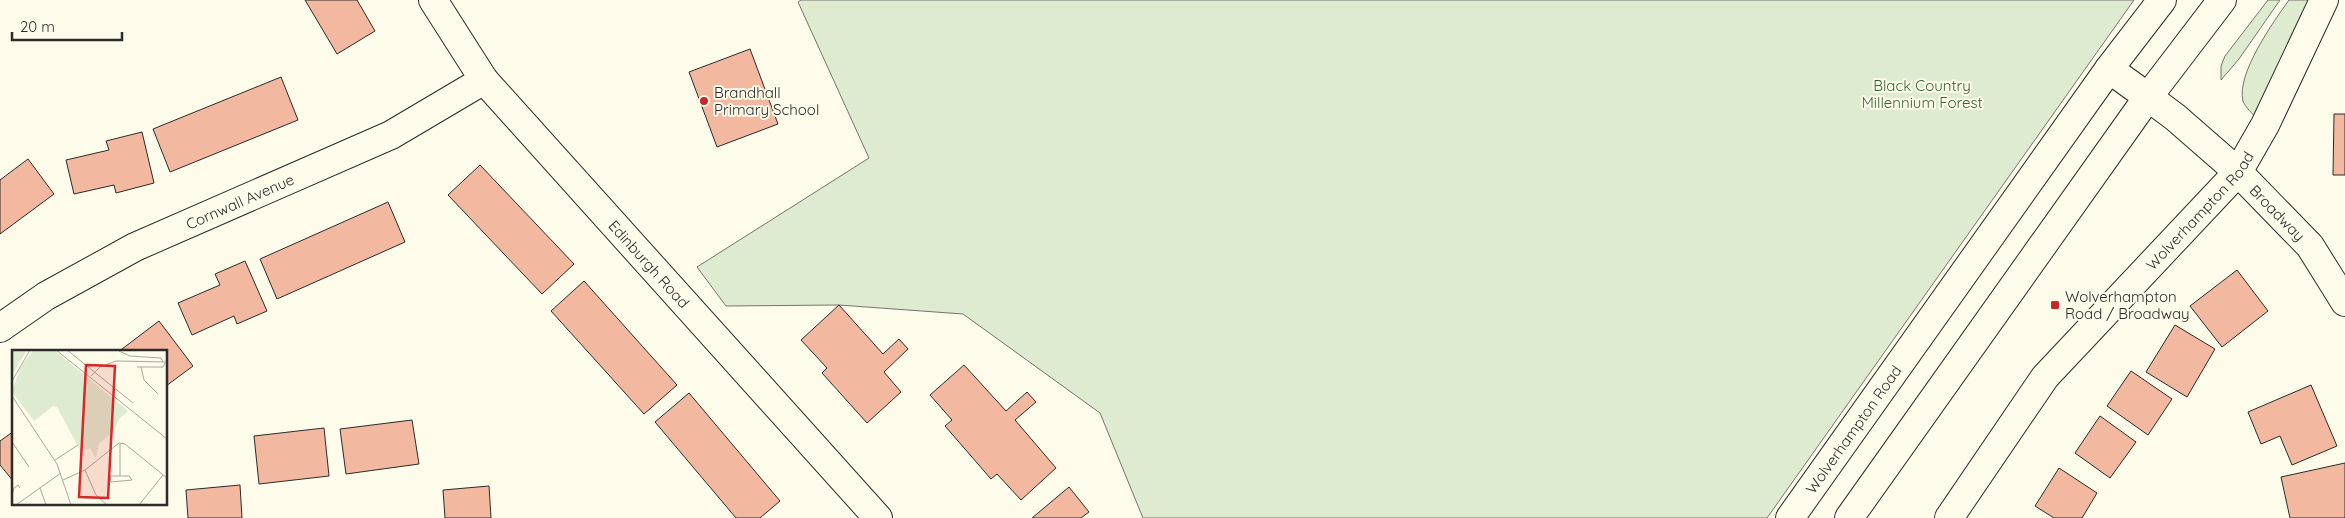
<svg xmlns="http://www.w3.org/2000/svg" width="2345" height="518" font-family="Quicksand,sans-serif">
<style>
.green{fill:#deebd1;stroke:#74746e}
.building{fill:#f2b8a0;stroke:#2b2b2b}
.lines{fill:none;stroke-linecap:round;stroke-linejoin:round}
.minor-casing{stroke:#2b2b2b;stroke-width:30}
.highway-casing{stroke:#2b2b2b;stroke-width:30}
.minor{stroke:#fdfbea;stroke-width:28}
.highway{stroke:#fdfbea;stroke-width:28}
.poi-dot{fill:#c62828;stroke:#fdfbea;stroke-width:2}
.labels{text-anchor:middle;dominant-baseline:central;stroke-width:4;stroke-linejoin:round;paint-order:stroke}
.park-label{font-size:15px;fill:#34623c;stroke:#fdfbea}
.poi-label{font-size:15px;fill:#2b2b2b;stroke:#fdfbea;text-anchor:start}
.street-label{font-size:15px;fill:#2b2b2b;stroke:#fdfbea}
.inset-road{fill:none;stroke:#a9a89e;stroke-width:1}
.view{fill:#d62828;fill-opacity:0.15;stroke:#d62828;stroke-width:2.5}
.inset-edge{fill:none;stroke:#2b2b2b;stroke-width:2.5}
</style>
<rect width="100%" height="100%" fill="#fdfbea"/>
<g class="green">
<path d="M801,0H2134L1767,518H1143L1100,413L963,314L839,305L726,306L697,267L869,158L798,2Z"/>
<path d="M2268,0H2280L2239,59L2221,80V66L2225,56Z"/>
<path d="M2289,0H2311L2257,119C2253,114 2245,107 2243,101C2236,74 2274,21 2289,0Z"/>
</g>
<g class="building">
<path d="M305,0H357L375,31L337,54Z"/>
<path d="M750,49L778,124L717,147L689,72Z"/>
<path d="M281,77L298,120L170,172L153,129Z"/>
<path d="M2334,114H2345V175H2333Z"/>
<path d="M142,132L154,183L116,193L114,185L74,194L66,160L109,150L106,141Z"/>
<path d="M28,159L54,194L0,234V180Z"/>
<path d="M480,165L574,264L542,294L448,195Z"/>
<path d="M388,202L405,242L277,299L260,259Z"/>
<path d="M245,261L267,311L237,324L234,316L192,335L178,303L220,285L215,274Z"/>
<path d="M2237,270L2268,311L2222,347L2190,306Z"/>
<path d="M584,281L677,385L644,414L551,311Z"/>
<path d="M839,305L883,354L899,339L908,349L884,372L901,392L867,423L822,373L827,368L801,340Z"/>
<path d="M159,321L193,366L166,386V352H118Z"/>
<path d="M2175,325L2215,349L2187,397L2146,372Z"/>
<path d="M964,365L1006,411L1027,392L1036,402L1015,420L1056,468L1021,500L997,474L991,479L945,426L952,420L930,395Z"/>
<path d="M2131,371L2172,399L2148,435L2107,406Z"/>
<path d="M2311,385L2337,446L2292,465L2280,436L2261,444L2248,412Z"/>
<path d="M689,393L780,501L760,518H736L655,422Z"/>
<path d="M2100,416L2136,442L2110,478L2075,453Z"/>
<path d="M412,420L419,464L346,474L340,429Z"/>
<path d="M324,428L329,476L259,484L254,436Z"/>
<path d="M14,431V482L0,465V441Z"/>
<path d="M2345,463V518H2290L2281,477Z"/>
<path d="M2059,468L2097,493L2082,518H2054L2035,506Z"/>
<path d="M240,485L242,518H188L186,490Z"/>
<path d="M489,486L491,518H445L443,490Z"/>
<path d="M1069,487L1089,512L1081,518H1032Z"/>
</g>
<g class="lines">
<g class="minor-casing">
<g id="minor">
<path id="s1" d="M433,0L484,80L878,518"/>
<path id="s2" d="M2148,97L2175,117L2238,172L2310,246L2345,302"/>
<path id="s3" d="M0,328L46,296L135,247L391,135L484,80"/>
<path id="s4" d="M1949,518L2045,377L2238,172L2265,125L2324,0"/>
</g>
</g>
<g class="highway-casing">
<g id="highway">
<path d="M2109,69L2148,97"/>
<path id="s5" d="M1790,518L2109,69L2162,0"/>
<path d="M1849,518L2148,97L2222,0"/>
</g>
</g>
<use href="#minor" class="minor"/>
<use href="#highway" class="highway"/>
</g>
<g class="poi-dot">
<circle cx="704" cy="101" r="5"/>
<rect x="2050" y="300" width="10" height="10" rx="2.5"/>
</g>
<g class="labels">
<g class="park-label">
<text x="1922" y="85">Black Country<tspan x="1922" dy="17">Millennium Forest</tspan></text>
</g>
<g class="poi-label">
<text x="714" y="92">Brandhall<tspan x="714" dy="17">Primary School</tspan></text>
<text x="2065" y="296">Wolverhampton<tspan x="2065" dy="17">Road / Broadway</tspan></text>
</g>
<g class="street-label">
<text stroke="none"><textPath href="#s3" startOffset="272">Cornwall Avenue</textPath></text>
<text stroke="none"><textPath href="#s4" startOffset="398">Wolverhampton Road</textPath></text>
<text stroke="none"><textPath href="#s2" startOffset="174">Broadway</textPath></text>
<text stroke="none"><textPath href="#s1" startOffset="342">Edinburgh Road</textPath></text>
<text stroke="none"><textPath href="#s5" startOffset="109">Wolverhampton Road</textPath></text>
</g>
</g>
<g transform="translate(12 350)">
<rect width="155" height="155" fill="#fdfbea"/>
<path d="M0,0H15L0,25ZM21,0H42L116,61L107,69L101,83L87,93L84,108L78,98L69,102L45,57L41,56L22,71L0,42L8,18Z" fill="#deebd1"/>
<path class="inset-road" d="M44,0L155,89M55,0L121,53M107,1L118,6L149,8L151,12M125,17H151L153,13M129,17L132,30L146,44M79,26L88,17L104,11L155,12M0,31L18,0M0,46L45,114L59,155M0,92L17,117M108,94V126M43,110L66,95M73,120L84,145L95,155M98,126H117L120,130L99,132ZM51,130L73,120L107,93L113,94L155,128M28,138L34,155M0,145L2,138L6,135L8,138M4,155L49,123M127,155L151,125"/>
<path class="view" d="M74,15L103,16L96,148L67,147Z"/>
<rect width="155" height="155" class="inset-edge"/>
</g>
<path d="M12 32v8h110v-8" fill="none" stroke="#2b2b2b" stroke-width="2.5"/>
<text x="20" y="32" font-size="15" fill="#2b2b2b" stroke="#fdfbea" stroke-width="4" paint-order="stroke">20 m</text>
</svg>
